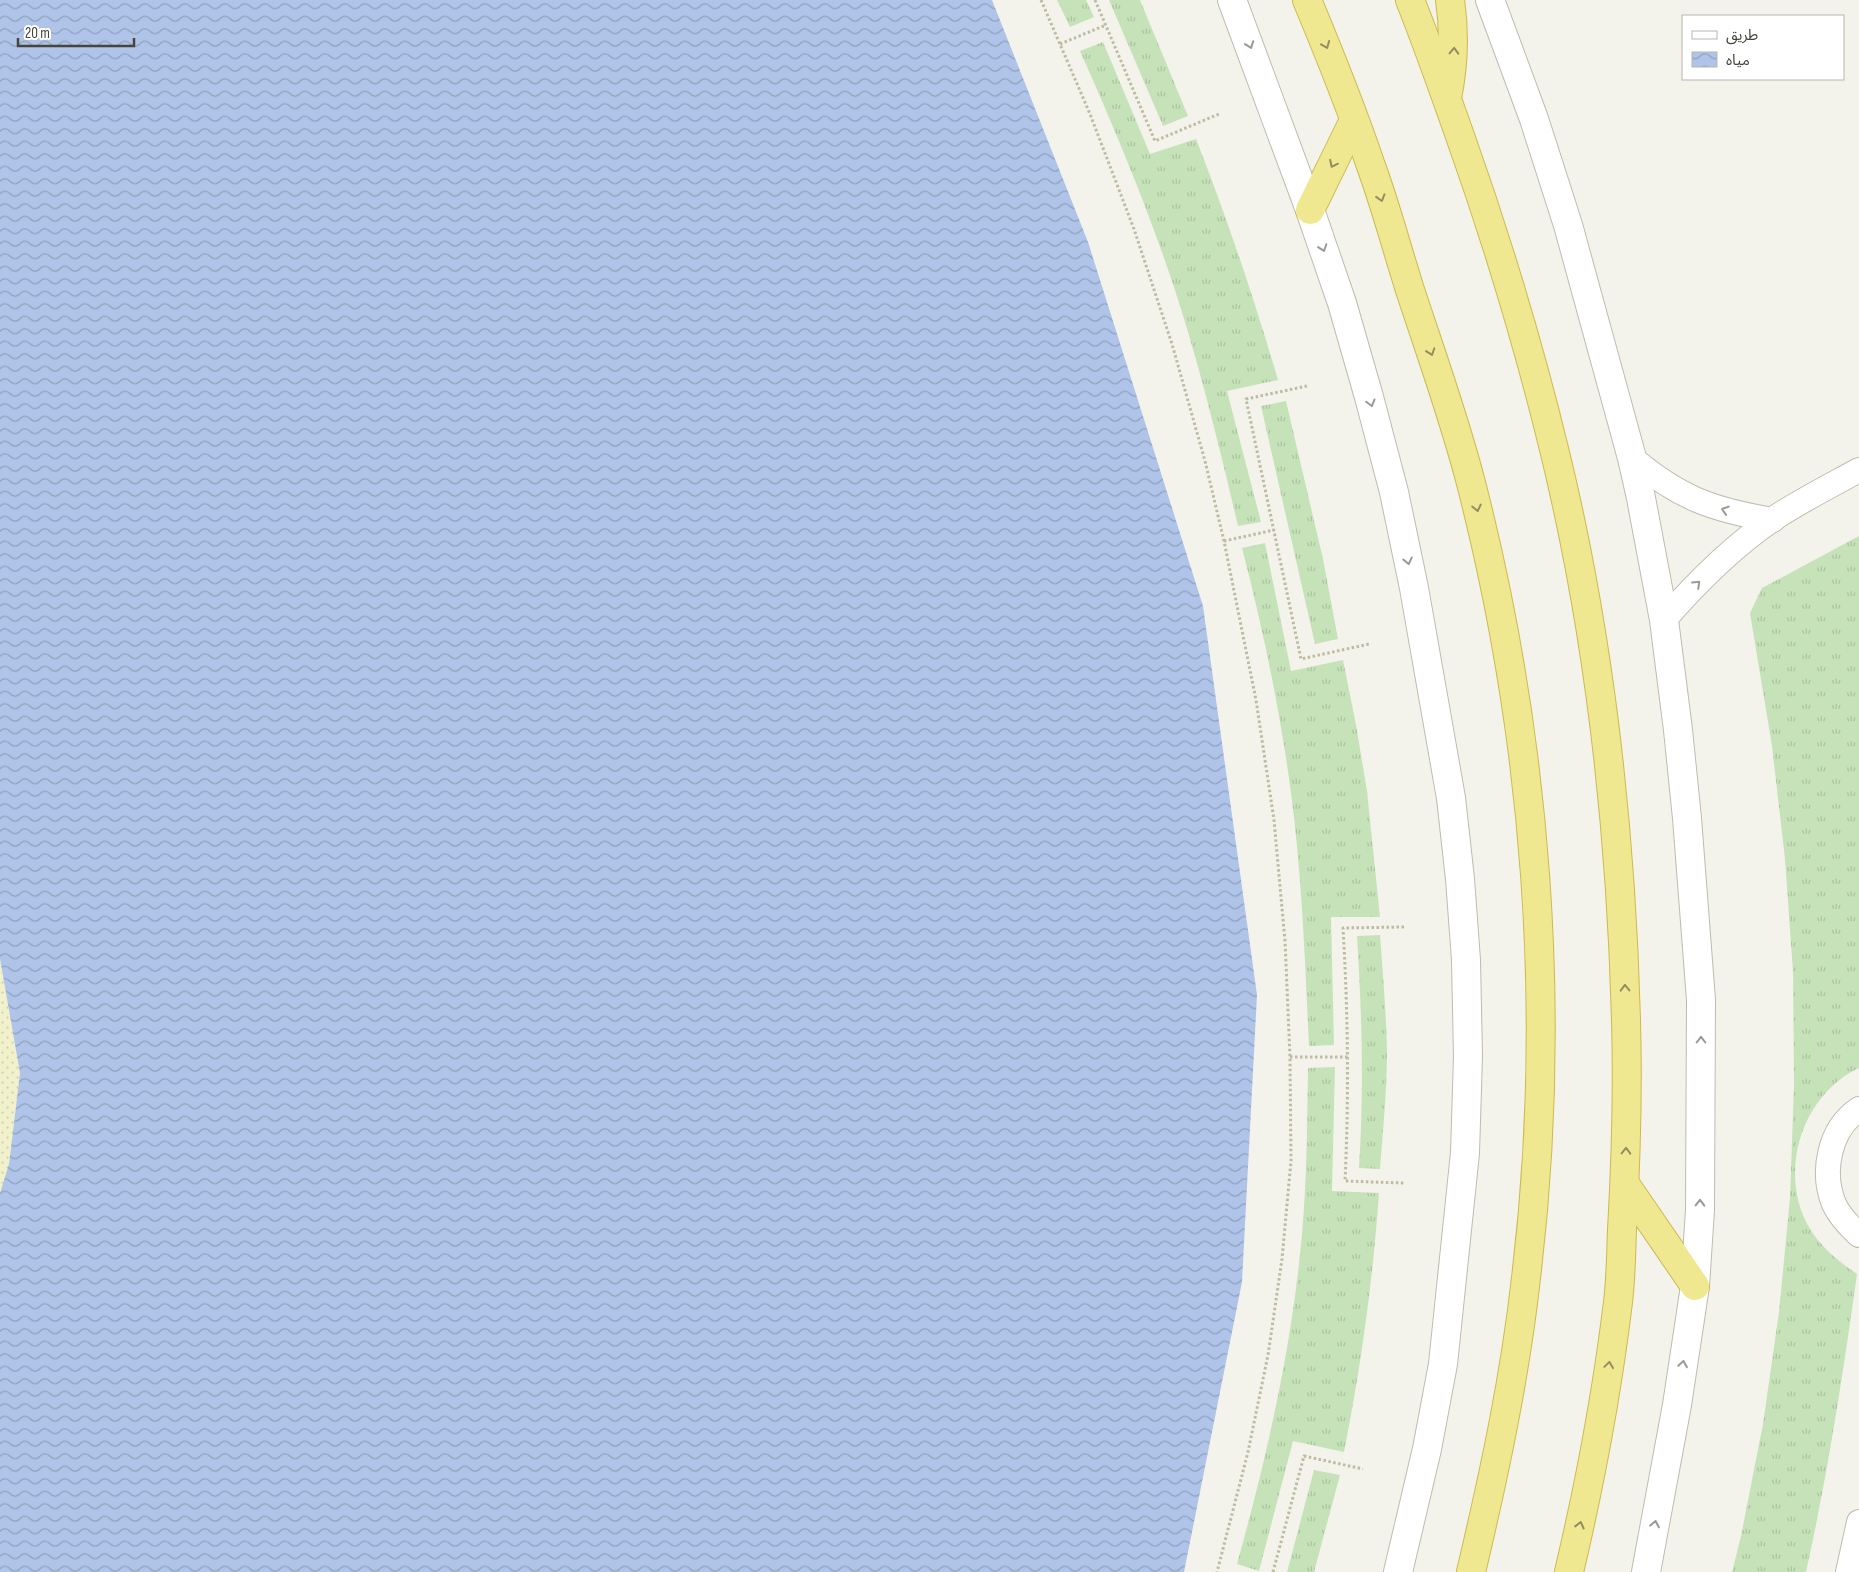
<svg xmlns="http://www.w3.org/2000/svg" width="1859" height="1572" font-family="'Sofia Sans Condensed','Noto Sans Arabic',sans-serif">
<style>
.grass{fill:url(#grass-tufts)}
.sand{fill:url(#sand-dots)}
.water{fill:url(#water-waves)}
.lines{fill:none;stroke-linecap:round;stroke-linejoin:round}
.service-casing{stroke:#bebcaf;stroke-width:26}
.tertiary-casing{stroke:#bebcaf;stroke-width:30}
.trunk-casing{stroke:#cbba4e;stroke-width:30}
.path{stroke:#bebba2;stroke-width:3;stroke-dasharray:2.5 2.5;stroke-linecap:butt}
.service{stroke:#fff;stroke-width:24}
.tertiary{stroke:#fff;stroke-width:28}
.trunk{stroke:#f0e891;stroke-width:28}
.oneway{stroke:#9a9993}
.oneway2{stroke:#938e61}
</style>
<defs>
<pattern id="grass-tufts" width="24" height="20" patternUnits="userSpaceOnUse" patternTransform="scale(1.25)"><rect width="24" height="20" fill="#c6e2b9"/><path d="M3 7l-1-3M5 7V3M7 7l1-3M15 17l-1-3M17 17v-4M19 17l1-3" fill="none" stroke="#abc3a0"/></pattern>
<pattern id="sand-dots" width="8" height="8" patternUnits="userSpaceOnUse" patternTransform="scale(1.25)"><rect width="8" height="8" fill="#f1f2cc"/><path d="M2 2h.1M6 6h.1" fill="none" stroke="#d0d1b0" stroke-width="1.8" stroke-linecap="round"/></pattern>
<pattern id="water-waves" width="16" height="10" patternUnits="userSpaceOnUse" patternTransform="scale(1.25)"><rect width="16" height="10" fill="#afc4e8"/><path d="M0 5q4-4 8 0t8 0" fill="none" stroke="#90a1bd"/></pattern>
</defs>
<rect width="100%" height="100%" fill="#f4f3eb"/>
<g class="grass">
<path d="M1057,0H1086L1094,17L1070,27Z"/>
<path d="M1109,0H1140L1188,116L1163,126Z"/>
<path d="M1103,42L1150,154L1196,139C1227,218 1254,298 1278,380L1227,391L1261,522L1238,526C1219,445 1199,363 1173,284C1146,204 1114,127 1080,51Z"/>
<path d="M1286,401L1323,559L1338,639L1315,644L1261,406Z"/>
<path d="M1859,536V1068C1801,1095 1777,1174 1810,1229C1822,1248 1838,1261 1857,1274C1843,1374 1828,1473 1806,1572H1732L1741,1536L1763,1424L1779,1312L1790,1198L1794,1085L1793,972L1785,859L1772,746L1750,613L1762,588Z"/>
<path d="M1265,543L1291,671L1343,660L1356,725L1367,791L1380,917H1331L1334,1045L1309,1046C1305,961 1302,877 1291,793C1280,710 1263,629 1242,548Z"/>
<path d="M1380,935C1383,974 1386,1012 1387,1050C1387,1090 1383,1130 1380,1169L1359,1168C1364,1089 1362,1015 1357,936Z"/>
<path d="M1335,1067L1332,1191L1379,1193C1373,1280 1361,1366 1344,1452L1293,1441L1259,1571L1237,1564C1267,1456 1292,1347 1302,1234C1307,1179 1307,1124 1308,1068Z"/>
<path d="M1314,1470L1340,1475L1314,1572H1287Z"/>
</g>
<path class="sand" d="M0,959L20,1073L9,1164L0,1193Z"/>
<path class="water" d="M0,0H992L1088,242L1203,606L1257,995L1242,1282L1184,1572H0V1193L9,1164L20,1073L0,959Z"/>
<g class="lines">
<g class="service-casing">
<g id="service">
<path d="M1632,458C1679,498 1713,510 1773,520"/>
<path d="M1664,620C1696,583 1732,547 1773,519C1800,501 1830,486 1859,470"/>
<path d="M1859,1109C1829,1129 1821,1172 1834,1204C1840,1217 1849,1226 1859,1235"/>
<path d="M1848,1572L1859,1522"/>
</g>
</g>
<g class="tertiary-casing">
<g id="tertiary">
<path d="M1232,0L1310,210L1342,303L1369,397L1394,492L1414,588L1451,798L1460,879L1466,960L1468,1056L1465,1153L1443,1364L1427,1449L1398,1572"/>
<path d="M1490,0L1534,119L1568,225L1632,458L1641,498L1664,620L1678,730L1687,818L1701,1000L1700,1210L1695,1286L1677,1405L1646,1572"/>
</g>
</g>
<g class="trunk-casing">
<g id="trunk">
<path d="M1307,0C1330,55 1352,110 1371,166C1386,207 1397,249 1410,290C1431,354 1454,417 1471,483C1537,740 1558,1013 1526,1278C1515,1377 1494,1475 1471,1572"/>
<path d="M1410,0C1428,45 1444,91 1460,136C1497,240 1529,346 1555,453C1600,638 1621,830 1626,1020C1628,1090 1626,1160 1622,1230C1621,1254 1621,1278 1618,1302C1607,1393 1590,1483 1569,1572"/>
<path d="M1447,98C1454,64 1455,34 1450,0"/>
<path d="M1310,210L1354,120"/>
<path d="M1625,1184L1695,1286"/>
</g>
</g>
<g class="path">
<path d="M1041,0L1090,114L1134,229L1172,344L1205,461L1224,541L1256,700L1274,820L1285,941L1290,1057L1291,1161L1282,1259L1268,1355L1248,1452L1217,1572"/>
<path d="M1095,0L1155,141L1219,114"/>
<path d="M1060,44L1106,25"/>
<path d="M1307,386L1246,399L1301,659L1369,644"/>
<path d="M1224,541L1274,530"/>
<path d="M1404,927L1343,928C1348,1013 1349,1096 1345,1181L1404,1183"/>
<path d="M1290,1057H1348"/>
<path d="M1273,1572L1304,1456L1363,1469"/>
</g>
<use href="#service" class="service"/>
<use href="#tertiary" class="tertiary"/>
<use href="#trunk" class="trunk"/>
</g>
<defs><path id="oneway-chevron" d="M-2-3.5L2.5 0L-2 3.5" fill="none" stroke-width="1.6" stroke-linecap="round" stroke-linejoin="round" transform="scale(1.25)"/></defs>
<g class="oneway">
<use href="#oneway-chevron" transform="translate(1250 45) rotate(70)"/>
<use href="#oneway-chevron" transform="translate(1323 248) rotate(71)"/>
<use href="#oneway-chevron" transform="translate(1371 403) rotate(75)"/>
<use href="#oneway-chevron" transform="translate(1725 510) rotate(-162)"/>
<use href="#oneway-chevron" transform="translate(1408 561) rotate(78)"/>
<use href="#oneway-chevron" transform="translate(1697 584) rotate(-44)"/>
<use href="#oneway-chevron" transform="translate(1701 1040) rotate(-90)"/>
<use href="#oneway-chevron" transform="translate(1700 1203) rotate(-89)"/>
<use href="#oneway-chevron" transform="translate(1683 1364) rotate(-81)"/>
<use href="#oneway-chevron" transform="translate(1655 1524) rotate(-79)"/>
</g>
<g class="oneway2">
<use href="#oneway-chevron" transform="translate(1326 45) rotate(68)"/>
<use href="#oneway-chevron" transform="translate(1454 51) rotate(-88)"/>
<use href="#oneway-chevron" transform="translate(1333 164) rotate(116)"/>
<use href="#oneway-chevron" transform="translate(1381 198) rotate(73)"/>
<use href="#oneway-chevron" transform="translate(1431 352) rotate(71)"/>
<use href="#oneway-chevron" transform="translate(1477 508) rotate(77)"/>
<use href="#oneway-chevron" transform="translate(1625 988) rotate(-91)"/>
<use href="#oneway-chevron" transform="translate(1626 1151) rotate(-89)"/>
<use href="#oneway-chevron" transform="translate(1609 1365) rotate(-82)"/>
<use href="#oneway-chevron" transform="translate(1580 1525) rotate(-76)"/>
</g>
<rect x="1682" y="15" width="162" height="65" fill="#ffffff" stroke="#b5b5b0"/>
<rect x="1692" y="31" width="25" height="8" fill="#ffffff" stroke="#b5b5b0"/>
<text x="1726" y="40" font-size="15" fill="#47453a">طريق</text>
<rect x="1692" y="52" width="25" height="15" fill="url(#water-waves)" stroke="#b5b5b0"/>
<text x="1726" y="65" font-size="15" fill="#47453a">مياه</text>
<path d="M18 38v8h116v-8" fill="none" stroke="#47453a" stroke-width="2.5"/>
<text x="25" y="38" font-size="15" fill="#47453a" stroke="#ffffff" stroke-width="4" paint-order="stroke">20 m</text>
</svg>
